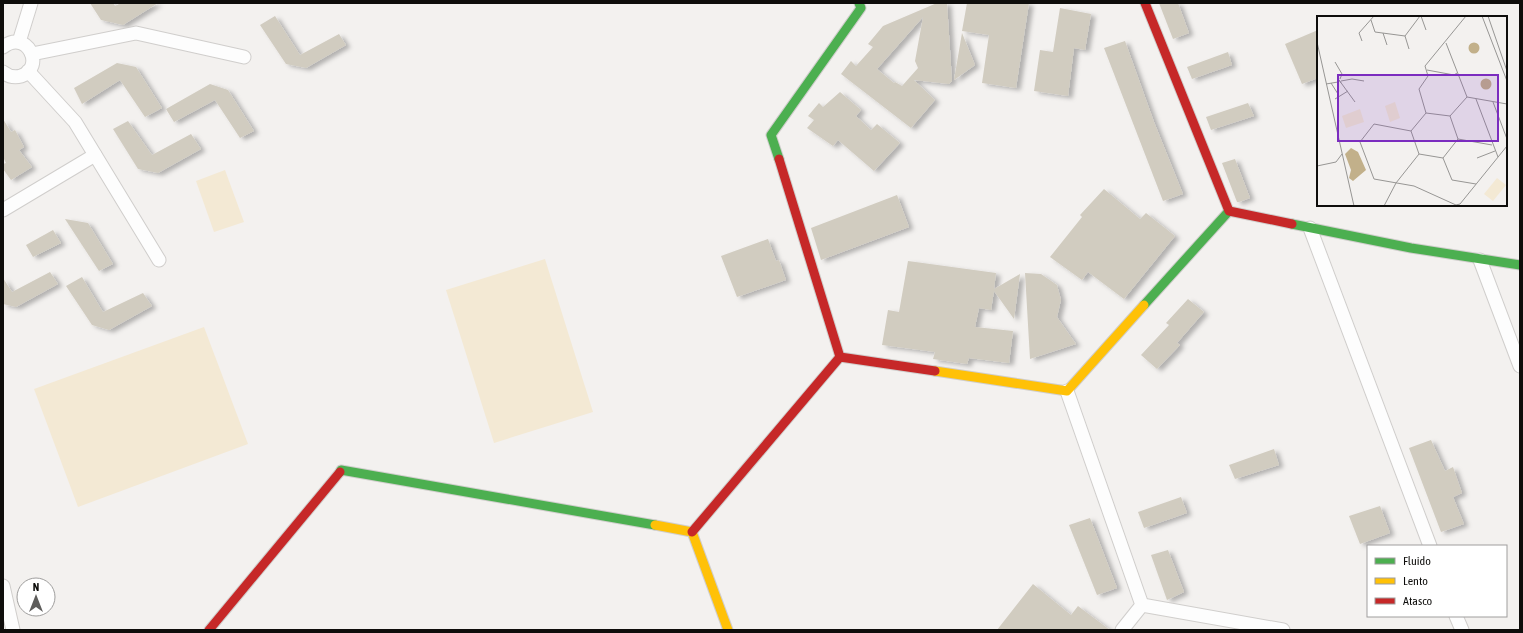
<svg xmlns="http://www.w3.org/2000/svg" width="1523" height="633" font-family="'Asap Condensed',sans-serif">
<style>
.green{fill:#f3e9d4}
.building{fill:#d1ccc0;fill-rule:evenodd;filter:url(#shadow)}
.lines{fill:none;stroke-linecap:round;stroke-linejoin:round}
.street-casing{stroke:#d0cecc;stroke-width:15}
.fast-casing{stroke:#d0cecc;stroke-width:11}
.slow-casing{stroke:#d0cecc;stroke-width:11}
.jam-casing{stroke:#d0cecc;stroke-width:11}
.street{stroke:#fdfdfd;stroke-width:13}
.fast{stroke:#4caf50;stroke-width:9}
.slow{stroke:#ffc107;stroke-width:9}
.jam{stroke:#c62828;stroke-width:9}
.inset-road{fill:none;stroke:#979694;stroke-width:1}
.view{fill:#7b2cbf;fill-opacity:0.15;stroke:#7b2cbf;stroke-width:2}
.inset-edge{fill:none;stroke:#0e0d0b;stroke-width:2}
</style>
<defs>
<filter id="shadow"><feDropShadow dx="4.5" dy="2.5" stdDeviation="2" flood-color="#0004"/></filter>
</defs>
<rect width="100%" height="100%" fill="#f3f1ef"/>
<g class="green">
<path d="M225,170L244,222L214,232L196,181Z"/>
<path d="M545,259L593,412L494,443L446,290Z"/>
<path d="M204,327L248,444L78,507L34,389Z"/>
</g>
<g class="building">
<path d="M90,3H113L115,6L121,3H158L123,25L101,20Z"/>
<path d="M937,3H947L952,81L949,84L914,80L935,100L911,128L841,74L851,61L856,66L873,47L868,44L883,26ZM923,17L915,61L918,68L902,86L895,82L894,83L877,69Z"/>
<path d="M967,3H1029L1016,88L982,83L989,35L962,31Z"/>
<path d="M1159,3H1178L1189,33L1173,39Z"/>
<path d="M1060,8L1091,14L1085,50L1074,48L1068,96L1034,91L1040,50L1053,52Z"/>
<path d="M275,16L300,55L339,34L346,45L306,68L286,64L260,25Z"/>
<path d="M1318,30V78L1302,84L1285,44Z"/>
<path d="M962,33L975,65L954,80Z"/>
<path d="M1125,41L1154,122L1183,194L1163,201L1104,48Z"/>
<path d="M1228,52L1232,65L1192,79L1187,67Z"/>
<path d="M117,63L136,67L162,108L145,117L120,80L82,104L74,88Z"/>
<path d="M210,84L228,90L254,131L240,138L215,100L174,122L166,109Z"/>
<path d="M840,92L861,110L856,116L871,130L877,124L900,143L874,171L838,140L833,146L807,128L814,120L808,116L819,103L823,107Z"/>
<path d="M1248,103L1254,116L1211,130L1206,117Z"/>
<path d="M3,119L11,132L15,130L24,147L19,150L32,167L11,180L3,169V164L6,163L3,157Z"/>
<path d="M128,121L152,155L191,134L201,149L158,173L138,169L113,129Z"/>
<path d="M1235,159L1250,198L1239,202H1237L1222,163Z"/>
<path d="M1104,189L1140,219L1146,213L1175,236L1124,299L1088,272L1082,280L1050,257L1082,217L1080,215Z"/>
<path d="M897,195L909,227L821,260L811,228Z"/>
<path d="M65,219L88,223L113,264L99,271Z"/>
<path d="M53,230L61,243L33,257L26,245Z"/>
<path d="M768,239L776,261L779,260L786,280L737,297L721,256Z"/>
<path d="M908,261L996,273L994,289L1020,274L1014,319L994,291L991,310L979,308L975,327L1013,331L1009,363L969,358L967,364L933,359L935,352L882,345L888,310L899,312Z"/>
<path d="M50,272L58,284L16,307L3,304V278L12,292Z"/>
<path d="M1025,273L1041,274L1057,285L1061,300L1057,317L1076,344L1030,359Z"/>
<path d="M82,277L103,312L143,293L152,306L109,330L92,325L66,286Z"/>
<path d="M1188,299L1204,312L1177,343L1180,345L1157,369L1141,355L1169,325L1166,323Z"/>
<path d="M1431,440L1445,471L1453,467L1462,493L1453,497L1464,524L1441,532L1409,448Z"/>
<path d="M1274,449L1279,465L1235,479L1229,465Z"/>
<path d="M1181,497L1187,513L1144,528L1138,512Z"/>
<path d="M1380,506L1390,533L1360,544L1349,516Z"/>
<path d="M1090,518L1117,588L1097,595L1069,525Z"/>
<path d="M1168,550L1184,592L1167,600L1151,555Z"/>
<path d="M1033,584L1071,615L1078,606L1110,630H997Z"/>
</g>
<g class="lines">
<g class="street-casing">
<g id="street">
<path d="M19,42L31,3"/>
<path d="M3,47C27,28 46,68 21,76C14,78 8,76 3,72"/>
<path d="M32,54L136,33L244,57"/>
<path d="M28,71L75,122L159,260"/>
<path d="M3,210L95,155"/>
<path d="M1310,228L1430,546"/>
<path d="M1480,260L1520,366"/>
<path d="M1067,391L1142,605L1122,630"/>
<path d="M3,586L13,630"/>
<path d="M1142,605L1283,630"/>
<path d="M1456,616L1462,630"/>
</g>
</g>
<g class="fast-casing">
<g id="fast">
<path d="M779,159L771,135L861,8L859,3"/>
<path d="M1292,224L1411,248L1520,265"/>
<path d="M1144,305L1229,211"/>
<path d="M340,472L341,470L655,525"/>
</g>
</g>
<g class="slow-casing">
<g id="slow">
<path d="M935,371L1067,391L1144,305"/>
<path d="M655,525L692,532L728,630"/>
</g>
</g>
<g class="jam-casing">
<g id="jam">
<path d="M1145,3L1229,211L1292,224"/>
<path d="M779,159L840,357"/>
<path d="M692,532L840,357L935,371"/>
<path d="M209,630L340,472"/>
</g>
</g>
<use href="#street" class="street"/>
<use href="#fast" class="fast"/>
<use href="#slow" class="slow"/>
<use href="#jam" class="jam"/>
</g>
<g transform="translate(1317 16)">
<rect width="190" height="190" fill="#f3f1ef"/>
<path d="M78,86L83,102L73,106L68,90ZM43,93L47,106L29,112L25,100ZM180,162L189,169L176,185L167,178Z" fill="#f3e9d4"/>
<path d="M151.5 32a5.5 5.5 0 1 1 11 0a5.5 5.5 0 1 1-11 0ZM163.5 68a5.5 5.5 0 1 1 11 0a5.5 5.5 0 1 1-11 0ZM34,132L41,136L49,154L36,165L32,162L34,154L28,138Z" fill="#c2b08a"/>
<path class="inset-road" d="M104,0L109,14M165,0L190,65M171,0L190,55M54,4L58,16L88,20L103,0M66,17L70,29M88,20L92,33M45,25L42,17L57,0M0,26L37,190M129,27L150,81L190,88M18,46L25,58L23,63M110,54L137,59L140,57M24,65L35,63L47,65M14,67L21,78M24,67L22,64L38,86M9,68L21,66M18,83L31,75M159,83L181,141M176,86L190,123M109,97L102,73L111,60L108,50L149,0M94,115L109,97L133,100L150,81M141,123L175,129M102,138L94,115L57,108L43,126L57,163L97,170L139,189L143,188L190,130M102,138L126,142L135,164L159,168M126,142L141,123L133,100M160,142L178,135M0,150L19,146L25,138M67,190L79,167L102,138"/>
<path class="view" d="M21,59H181V125H21Z"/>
<rect width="190" height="190" class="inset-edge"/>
</g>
<rect width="1523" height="633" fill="none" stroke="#0e0d0b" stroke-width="8"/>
<rect x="1367" y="545" width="140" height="72" fill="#ffffff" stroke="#9f9e9d"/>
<rect x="1375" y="558" width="20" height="6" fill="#4caf50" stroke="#9f9e9d"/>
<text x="1403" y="565" font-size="12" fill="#0e0d0b">Fluido</text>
<rect x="1375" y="578" width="20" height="6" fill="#ffc107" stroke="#9f9e9d"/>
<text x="1403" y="585" font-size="12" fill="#0e0d0b">Lento</text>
<rect x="1375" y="598" width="20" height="6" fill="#c62828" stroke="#9f9e9d"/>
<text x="1403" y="605" font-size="12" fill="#0e0d0b">Atasco</text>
<g transform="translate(36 597)"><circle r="19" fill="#ffffff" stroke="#9f9e9d"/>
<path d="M0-3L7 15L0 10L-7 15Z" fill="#5e5d5b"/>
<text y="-6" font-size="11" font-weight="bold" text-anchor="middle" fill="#0e0d0b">N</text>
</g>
</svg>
